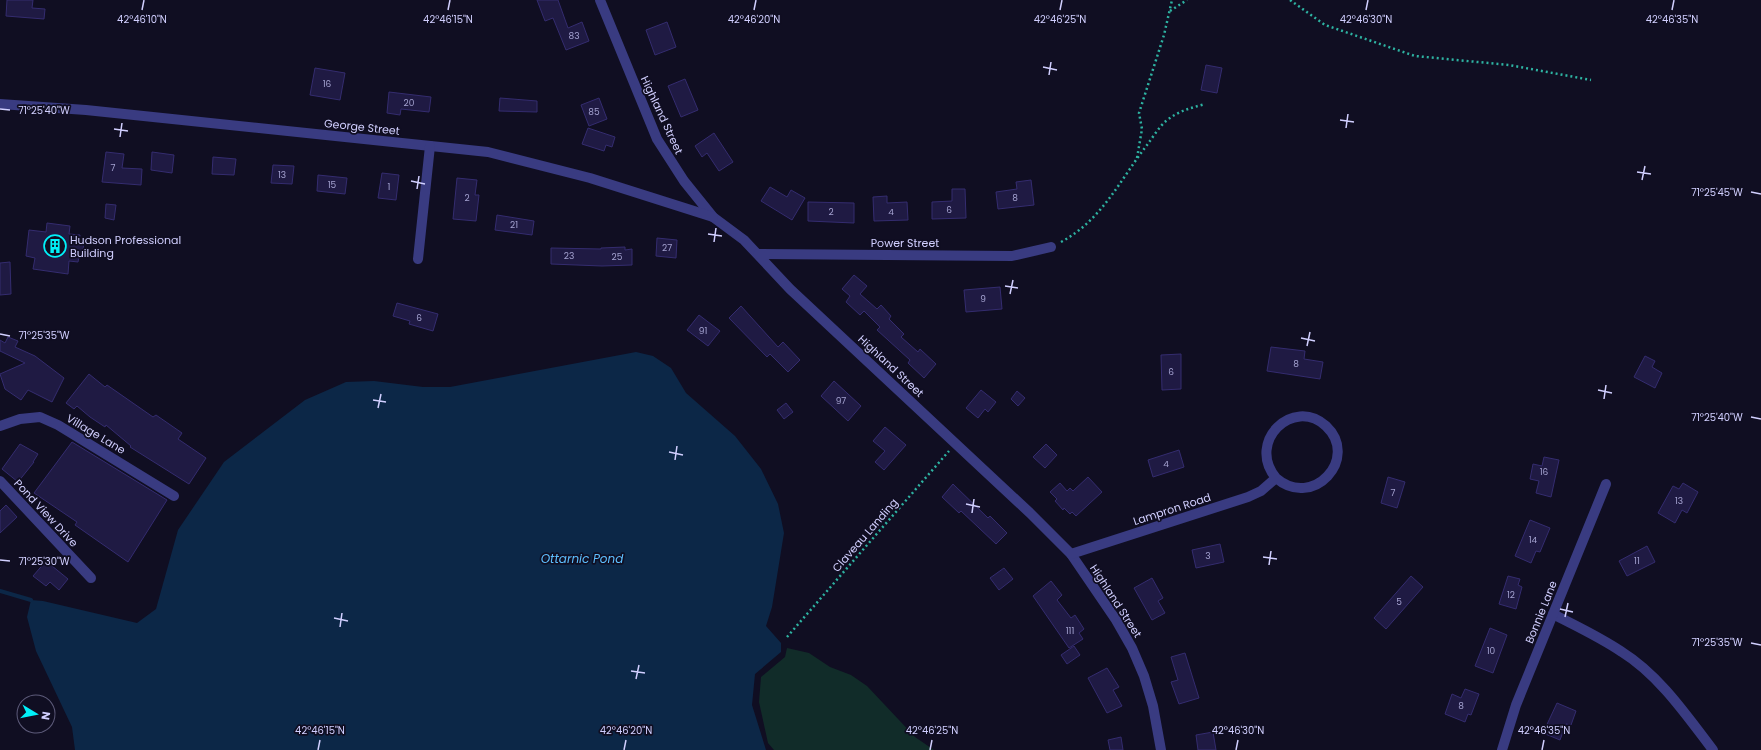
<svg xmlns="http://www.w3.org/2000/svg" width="1761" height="750" font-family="Poppins,sans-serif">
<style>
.green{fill:#112c29}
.water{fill:#0c2747}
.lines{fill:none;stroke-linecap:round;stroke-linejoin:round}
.stream{stroke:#0c2747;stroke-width:4}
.building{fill:#1f1a43;stroke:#342c6f}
.path{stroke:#2eb3a2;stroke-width:2.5;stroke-dasharray:2 3;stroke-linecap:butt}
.minor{stroke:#393b81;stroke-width:10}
.ticks{fill:none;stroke:#d1cfff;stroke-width:1.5}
.labels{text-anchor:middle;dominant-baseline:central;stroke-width:3.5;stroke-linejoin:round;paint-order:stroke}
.number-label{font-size:9px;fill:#a4a2d0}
.street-label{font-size:11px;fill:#d1cfff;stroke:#100e22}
.poi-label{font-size:11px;fill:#d1cfff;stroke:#100e22;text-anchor:start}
.water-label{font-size:12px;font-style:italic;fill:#5dbfff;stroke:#100e22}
.ticks-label{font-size:10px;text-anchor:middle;fill:#d1cfff;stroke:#100e22;stroke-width:3.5;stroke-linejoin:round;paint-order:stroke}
</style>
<rect width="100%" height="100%" fill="#100e22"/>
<path class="green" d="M787,648L809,653L830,667L851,675L867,686L915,737L934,750H774L768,743L759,702L761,677L785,657Z"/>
<path class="water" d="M636,352L653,356L671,368L686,393L735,436L761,469L778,504L784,533L772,607L766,626L781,643V652L755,674L752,705L766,750H75L72,727L36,651L27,617L31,600L43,601L137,623L156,609L178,530L224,462L305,400L346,382L374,381L423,387H450Z"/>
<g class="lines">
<path class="stream" d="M0,591L31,600"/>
</g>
<g class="building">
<path d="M7,0H33L32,8L45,9L44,19L6,16Z"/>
<path d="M537,0H558L568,28L582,22L589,41L566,50L553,18L545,21Z"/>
<path d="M667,22L676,47L655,55L646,30Z"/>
<path d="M1206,65L1222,68L1217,93L1201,90Z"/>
<path d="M315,68L345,73L340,100L310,95Z"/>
<path d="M685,79L698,110L681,117L668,86Z"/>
<path d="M389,92L431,97L429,112L401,109L400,115L387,113Z"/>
<path d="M500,98L537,101V112L499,111Z"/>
<path d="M599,98L607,119L589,126L581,105Z"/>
<path d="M588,128L615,137L612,147L606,145L604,151L582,144Z"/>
<path d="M714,133L733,162L719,171L707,153L702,157L695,146Z"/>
<path d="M106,152L124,154L122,168L142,169L141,185L102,182Z"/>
<path d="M152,152L174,155L172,173L151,170Z"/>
<path d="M213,157L236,159L234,175L212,174Z"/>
<path d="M273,165L294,166L292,184L271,183Z"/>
<path d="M382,173L399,175L396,200L378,198Z"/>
<path d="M318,175L347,178L345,194L317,191Z"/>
<path d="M457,178L477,180L475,195H479L476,221L453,219Z"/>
<path d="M1031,180L1034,205L998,209L996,192L1017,189L1016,182Z"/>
<path d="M770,187L787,197L791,190L805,198L792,220L761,201Z"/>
<path d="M952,189H965L966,218L932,219V202L952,201Z"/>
<path d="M887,196V203L907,202L908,220L874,221L873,197Z"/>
<path d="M808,202L854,203V223L808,221Z"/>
<path d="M106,204L116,205L114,220L105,218Z"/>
<path d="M497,215L534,221L532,235L495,230Z"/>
<path d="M47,223L70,226L69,234L80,235L79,242H84L82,257H79L78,262L69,261L68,274L33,269L35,258L26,256L29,230L46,232Z"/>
<path d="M657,238L677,240L676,258L656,256Z"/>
<path d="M625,247V250L632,249V265L602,266L551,264V248L601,249V248Z"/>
<path d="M10,262L11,294L0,295V263Z"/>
<path d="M854,275L867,286L860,294L877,309L881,305L891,316L889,319L904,334L901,337L918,352L920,349L936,364L924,378L908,363L910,360L877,330L880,327L864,311L860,315L846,302L850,296L842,289Z"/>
<path d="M1000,287L1002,309L966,312L964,290Z"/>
<path d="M397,303L438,314L433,331L409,324L410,321L393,316Z"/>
<path d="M741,306L778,347L783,342L800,360L788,372L770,354L767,357L729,318Z"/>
<path d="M699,315L720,331L708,346L687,330Z"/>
<path d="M8,337L18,341L15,347L35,356L64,378L52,402L28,390L21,400L5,389L0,374L25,363L0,351V340L5,343Z"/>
<path d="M1271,347L1305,351L1304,359L1323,362L1320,379L1267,371Z"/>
<path d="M1181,354V389L1162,390L1161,355Z"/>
<path d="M1645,356L1655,361L1652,367L1662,373L1655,388L1634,377Z"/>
<path d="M89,374L105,387L107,385L153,417L156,415L182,433L178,439L206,458L189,484L130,447L131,446L106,425L105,427L90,417L77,406L74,409L66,403Z"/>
<path d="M834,381L861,406L848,421L821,396Z"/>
<path d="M981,390L996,402L988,412L985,409L978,418L966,408Z"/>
<path d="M1017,391L1025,398L1018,406L1011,399Z"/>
<path d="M786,403L793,412L784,419L777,410Z"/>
<path d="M885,427L906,445L884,470L875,462L885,451L873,441Z"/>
<path d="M72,442L167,500L128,562L75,525L77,522L34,493Z"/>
<path d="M20,444L38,454L33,462H34L18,482L2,469Z"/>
<path d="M1046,444L1057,455L1045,468L1033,457Z"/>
<path d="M1179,450L1184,467L1153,477L1148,460Z"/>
<path d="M1544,457L1559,460L1551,497L1536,493L1539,481L1530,479L1533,464L1542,466Z"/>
<path d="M1088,477L1102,492L1076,516L1072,512L1070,514L1064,508L1063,510L1055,501L1057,499L1050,492L1060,483L1067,491L1070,488L1073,491Z"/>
<path d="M1388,477L1405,482L1397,508L1381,503Z"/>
<path d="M1683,483L1698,492L1687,513L1682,510L1675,523L1658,513L1673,486L1679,489Z"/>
<path d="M953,484L988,518L990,516L1007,533L996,544L961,511L959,513L942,497Z"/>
<path d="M6,505L17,517L0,533V511Z"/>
<path d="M1530,520L1550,528L1540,552L1536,551L1531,563L1515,556Z"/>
<path d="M1220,544L1224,562L1196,568L1192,550Z"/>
<path d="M1647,546L1655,562L1627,576L1619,561Z"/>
<path d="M46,561L68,579L59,590L50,582L46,586L33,576Z"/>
<path d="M1004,568L1013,579L999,590L990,578Z"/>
<path d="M1411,576L1423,587L1386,629L1374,618Z"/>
<path d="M1508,576L1520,579L1518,585L1522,587L1516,609L1499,604Z"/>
<path d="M1152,578L1163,598L1158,601L1165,613L1152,620L1134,588Z"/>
<path d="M1051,581L1062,595L1057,600L1071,618L1075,615L1084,629L1079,633L1083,639L1069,648L1033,596Z"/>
<path d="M1490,628L1507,635L1493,673L1475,666Z"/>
<path d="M1074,646L1080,655L1067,664L1061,655Z"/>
<path d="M1185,653L1199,698L1179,704L1171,682L1178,680L1171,657Z"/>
<path d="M1107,668L1119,687L1113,690L1122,706L1107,713L1088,678Z"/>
<path d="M1465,689L1479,694L1471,715L1468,714L1465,722L1445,714L1452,694L1461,698Z"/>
<path d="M1557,703L1576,711L1571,725L1566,724L1560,740L1543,733Z"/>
<path d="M1213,732L1216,750H1198L1196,735Z"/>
<path d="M1121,737L1123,750H1110L1108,740Z"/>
</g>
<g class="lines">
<g class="path">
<path d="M1290,0L1325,25L1415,56L1509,65L1591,80"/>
<path d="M1170,11L1187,0"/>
<path d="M1137,158L1142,129L1139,113L1164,35L1172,0"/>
<path d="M1061,242C1102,220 1120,180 1147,145C1153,137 1159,127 1166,121C1178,111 1191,108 1205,104"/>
<path d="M787,637L949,451"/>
</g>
<g class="minor">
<path d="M600,0L657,139L684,181L713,217L744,240L790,289L1030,513L1071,554L1116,620L1132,648L1144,676L1153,706L1161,750"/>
<path d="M0,104L86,110L488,152L590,178L713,217"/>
<path d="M758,254L1012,256L1051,247"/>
<path d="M418,259L430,146"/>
<path d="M0,426L20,419L40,417L58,425L174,496"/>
<path d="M0,481L91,578"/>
<path d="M1071,554L1248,497L1261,491L1276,478C1313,510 1360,458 1326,426C1293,396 1246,442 1276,478"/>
<path d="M1553,614C1576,626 1600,637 1622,652C1659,675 1687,716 1713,750"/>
<path d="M1502,750L1516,705L1606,484"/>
</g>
</g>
<path class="ticks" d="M142,10L144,0M448,10L450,0M754,10L756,0M1060,10L1062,0M1366,10L1368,0M1672,10L1674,0M1043,67L1057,70M1049,75L1051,62M0,109L10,110M1340,120L1354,122M1346,128L1348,114M114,129L128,131M120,137L122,123M1637,172L1651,174M1642,180L1645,166M411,181L425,184M417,189L419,176M1751,192L1761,194M708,234L722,236M714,242L716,228M1005,286L1018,288M1010,294L1013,280M0,334L10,336M1301,338L1315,341M1307,346L1310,332M1598,390L1612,393M1604,399L1606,385M373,400L386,402M378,408L381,394M1751,417L1761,419M669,452L683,455M675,460L677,446M966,504L980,507M972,513L974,499M1263,557L1277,559M0,560L10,561M1269,565L1271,551M1560,609L1573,612M1565,617L1568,603M334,618L348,621M340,627L342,613M1751,643L1761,645M631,671L645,673M636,679L639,665M318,750L320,740M624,750L626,740M930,750L932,740M1236,750L1238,740M1542,750L1544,740"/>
<defs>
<g id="building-ring" transform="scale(1.15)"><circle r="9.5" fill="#100e22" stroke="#01f1f9" stroke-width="1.5"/><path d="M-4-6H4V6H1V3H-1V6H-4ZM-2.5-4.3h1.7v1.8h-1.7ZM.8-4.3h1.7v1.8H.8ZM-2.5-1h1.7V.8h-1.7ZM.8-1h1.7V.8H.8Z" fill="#01f1f9"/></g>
</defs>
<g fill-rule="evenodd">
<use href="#building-ring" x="55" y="246"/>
</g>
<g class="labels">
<g class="number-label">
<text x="574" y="36">83</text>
<text x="327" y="84">16</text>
<text x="409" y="103">20</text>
<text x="594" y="112">85</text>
<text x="113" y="168">7</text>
<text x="282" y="175">13</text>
<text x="332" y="185">15</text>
<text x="389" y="187">1</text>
<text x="467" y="198">2</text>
<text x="1015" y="198">8</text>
<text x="949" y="210">6</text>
<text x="831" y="212">2</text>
<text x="891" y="212">4</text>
<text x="514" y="225">21</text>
<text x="667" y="248">27</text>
<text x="569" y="256">23</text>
<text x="617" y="257">25</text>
<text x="983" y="299">9</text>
<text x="419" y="318">6</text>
<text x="703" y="331">91</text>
<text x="1296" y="364">8</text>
<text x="1171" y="372">6</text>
<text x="841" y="401">97</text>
<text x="1166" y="464">4</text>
<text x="1544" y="472">16</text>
<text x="1393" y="493">7</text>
<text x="1679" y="501">13</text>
<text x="1533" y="540">14</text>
<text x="1208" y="556">3</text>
<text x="1637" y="561">11</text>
<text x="1511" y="595">12</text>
<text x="1399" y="602">5</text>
<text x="1070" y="631">111</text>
<text x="1491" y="651">10</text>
<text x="1461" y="706">8</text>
</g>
<g class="street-label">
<text transform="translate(662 115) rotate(65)">Highland Street</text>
<text transform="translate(362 127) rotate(6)">George Street</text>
<text x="905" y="243">Power Street</text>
<text transform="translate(891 366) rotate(43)">Highland Street</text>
<text transform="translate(96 434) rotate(31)">Village Lane</text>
<text transform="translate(1172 509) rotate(-18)">Lampron Road</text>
<text transform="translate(46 513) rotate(47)">Pond View Drive</text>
<text transform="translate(865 535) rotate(-49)">Claveau Landing</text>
<text transform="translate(1116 601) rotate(57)">Highland Street</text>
<text transform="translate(1541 612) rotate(-68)">Bonnie Lane</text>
</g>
<g class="poi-label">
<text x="70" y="240">Hudson Professional<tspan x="70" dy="13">Building</tspan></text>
</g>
<g class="water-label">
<text x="582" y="558">Ottarnic Pond</text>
</g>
</g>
<g class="ticks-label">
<text x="142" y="23">42°46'10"N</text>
<text x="448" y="23">42°46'15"N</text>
<text x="1060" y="23">42°46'25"N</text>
<text x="1366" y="23">42°46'30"N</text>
<text x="754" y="23">42°46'20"N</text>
<text x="1672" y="23">42°46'35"N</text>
<text x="44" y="114">71°25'40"W</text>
<text x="1717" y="196">71°25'45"W</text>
<text x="44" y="339">71°25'35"W</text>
<text x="1717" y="421">71°25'40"W</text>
<text x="44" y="565">71°25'30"W</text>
<text x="1717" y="646">71°25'35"W</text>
<text x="320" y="734">42°46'15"N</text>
<text x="626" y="734">42°46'20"N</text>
<text x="932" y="734">42°46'25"N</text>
<text x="1238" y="734">42°46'30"N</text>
<text x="1544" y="734">42°46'35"N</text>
</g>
<g transform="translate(36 714) rotate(100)"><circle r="19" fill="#100e22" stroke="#5d5b7a"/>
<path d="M0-3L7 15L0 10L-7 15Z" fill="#01f1f9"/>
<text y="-6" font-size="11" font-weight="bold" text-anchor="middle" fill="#d1cfff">N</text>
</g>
</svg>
